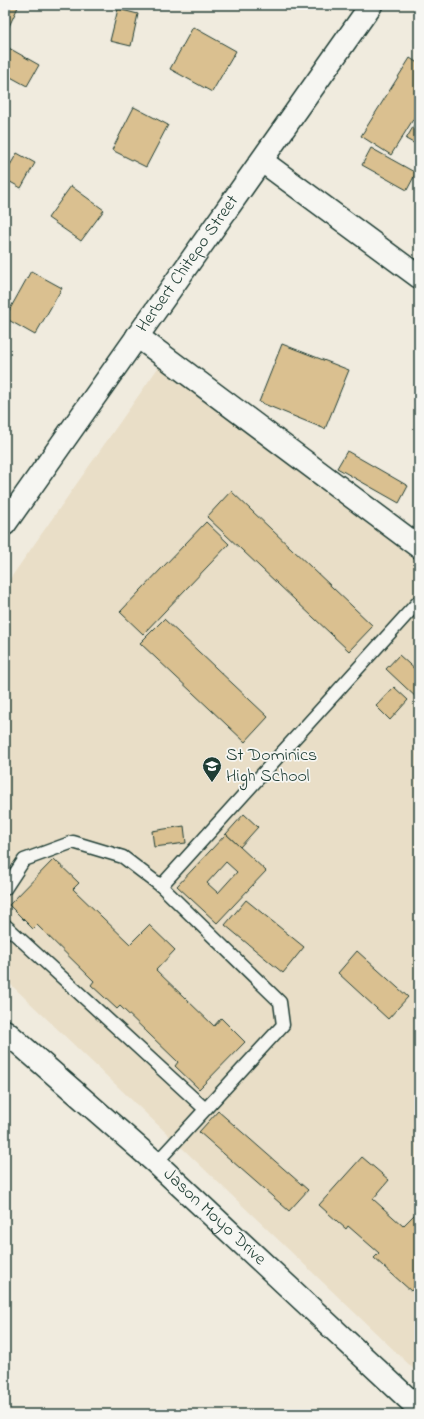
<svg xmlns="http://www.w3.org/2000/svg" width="424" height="1419" font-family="'Indie Flower',sans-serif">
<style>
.built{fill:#e9dec7}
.building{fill:#dac090;stroke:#1f3d34;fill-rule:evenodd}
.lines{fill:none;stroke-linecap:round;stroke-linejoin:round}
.lane-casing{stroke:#1f3d34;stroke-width:15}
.street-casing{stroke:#1f3d34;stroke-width:25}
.secondary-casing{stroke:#1f3d34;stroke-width:25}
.lane{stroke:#f6f6f2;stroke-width:12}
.street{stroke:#f6f6f2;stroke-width:22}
.secondary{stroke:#f6f6f2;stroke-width:22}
.labels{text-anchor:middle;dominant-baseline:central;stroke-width:3.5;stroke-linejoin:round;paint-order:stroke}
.street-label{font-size:18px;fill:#1f3d34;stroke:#f6f6f2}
.poi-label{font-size:18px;fill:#1f3d34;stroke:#f6f6f2;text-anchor:start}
</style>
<rect width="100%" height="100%" fill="#f0ebde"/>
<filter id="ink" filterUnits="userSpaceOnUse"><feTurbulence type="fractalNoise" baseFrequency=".025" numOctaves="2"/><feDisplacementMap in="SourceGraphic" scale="8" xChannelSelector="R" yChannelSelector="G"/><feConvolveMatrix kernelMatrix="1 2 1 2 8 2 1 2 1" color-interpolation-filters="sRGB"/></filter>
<g filter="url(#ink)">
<path class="built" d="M160,365L419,557V1374L5,979V586Z"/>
<g class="building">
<path d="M5,5L18,7L5,35Z"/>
<path d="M118,9L138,14L131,46L110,41Z"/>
<path d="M193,27L236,51L212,92L170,69Z"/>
<path d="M7,47L39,65L27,86L5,74V50Z"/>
<path d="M410,58L419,64V110L391,155L361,136Z"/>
<path d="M134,107L168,125L146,167L112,150Z"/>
<path d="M419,117V146L406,139Z"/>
<path d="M371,148L416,173L407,190L362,165Z"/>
<path d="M17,153L35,163L21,188L5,179V174Z"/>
<path d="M71,186L104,210L81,241L48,218Z"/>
<path d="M31,271L62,288L35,335L5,318Z"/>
<path d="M282,344L349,370L325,429L259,402Z"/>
<path d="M347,451L408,486L399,503L337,468Z"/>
<path d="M231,491L373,626L349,651L207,517Z"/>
<path d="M206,522L229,544L143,634L120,612Z"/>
<path d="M164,619L268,717L245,742L140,643Z"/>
<path d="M399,655L419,673V700L386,669Z"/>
<path d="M394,687L408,700L390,720L376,706Z"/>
<path d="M244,814L258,827L240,847L226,834Z"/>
<path d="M184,826L186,843L154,847L152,831Z"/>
<path d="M226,834L266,871L217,923L177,886ZM226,862L237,872L218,893L207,883Z"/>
<path d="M54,859L79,883L73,889L130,944L149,925L175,950L156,970L214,1026L221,1018L245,1042L199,1089L175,1066L178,1062L120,1006L117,1009L91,985L94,981L37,925L33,929L9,905Z"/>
<path d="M246,900L304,947L283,973L225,925Z"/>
<path d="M357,951L408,997L388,1019L338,973Z"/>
<path d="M218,1111L308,1190L289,1211L199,1132Z"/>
<path d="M362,1157L389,1180L373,1199L403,1226L419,1210V1282L411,1291L374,1258L379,1253L348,1226L346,1229L319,1205Z"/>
</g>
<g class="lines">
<g class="lane-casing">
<g id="lane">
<path d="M161,886L419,601"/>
<path d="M5,889L24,860L73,842L123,857L161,886L280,1002L283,1025L156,1163"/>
<path d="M5,925L205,1109"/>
</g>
</g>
<g class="street-casing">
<g id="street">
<path d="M262,161L419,277"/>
<path d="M137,336L419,547"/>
</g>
</g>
<g class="secondary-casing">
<g id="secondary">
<path id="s1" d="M5,524L371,5"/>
<path id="s2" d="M5,1031L156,1163L419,1409"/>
</g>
</g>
<use href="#lane" class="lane"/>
<use href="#street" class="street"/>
<use href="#secondary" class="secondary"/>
</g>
</g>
<defs>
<g id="school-pin" transform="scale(1)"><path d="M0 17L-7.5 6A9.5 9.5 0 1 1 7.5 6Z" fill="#1f3d34" stroke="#f6f6f2"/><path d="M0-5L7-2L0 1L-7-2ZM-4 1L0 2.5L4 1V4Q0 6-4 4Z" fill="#fff"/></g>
</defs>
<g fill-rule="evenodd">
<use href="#school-pin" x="212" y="766"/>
</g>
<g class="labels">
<g class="street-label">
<text stroke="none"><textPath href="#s1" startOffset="318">Herbert Chitepo Street</textPath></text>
<text stroke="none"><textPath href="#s2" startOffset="280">Jason Moyo Drive</textPath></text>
</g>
<g class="poi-label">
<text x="226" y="756">St Dominics<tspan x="226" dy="21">High School</tspan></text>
</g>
</g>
<rect width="424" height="1419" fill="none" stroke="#f6f6f2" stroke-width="20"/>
<rect x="10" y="10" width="404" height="1399" fill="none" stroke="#1f3d34" stroke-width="1.5" filter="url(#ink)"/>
</svg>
